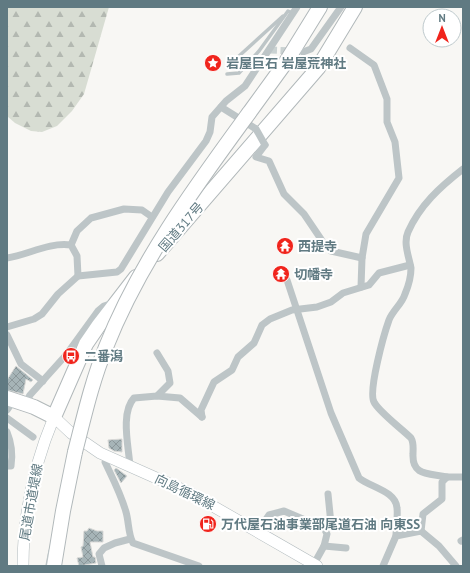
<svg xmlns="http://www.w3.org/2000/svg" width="470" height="573" font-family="'PT Sans','Noto Sans JP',sans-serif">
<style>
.forest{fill:url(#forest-firs)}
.building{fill:url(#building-cross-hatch);stroke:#d9d9d7}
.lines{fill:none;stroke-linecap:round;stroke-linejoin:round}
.street-tunnel{stroke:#cad2d2;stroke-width:7;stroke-dasharray:7 3.5;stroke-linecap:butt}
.secondary-casing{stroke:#b2bbbe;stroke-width:12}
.highway-casing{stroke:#b1b8ba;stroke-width:16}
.lane{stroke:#bdc5c7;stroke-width:3.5}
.street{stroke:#bdc5c7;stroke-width:7}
.secondary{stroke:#fff;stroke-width:11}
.highway{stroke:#fff;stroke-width:14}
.highway-bridge-casing{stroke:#b1b8ba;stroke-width:16;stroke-linecap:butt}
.street-bridge{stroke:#bdc5c7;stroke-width:7}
.highway-bridge{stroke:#fff;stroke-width:14}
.labels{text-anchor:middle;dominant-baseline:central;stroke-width:4;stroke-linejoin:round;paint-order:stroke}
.poi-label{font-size:13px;font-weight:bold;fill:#607a82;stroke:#fff;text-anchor:start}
.street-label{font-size:13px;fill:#607a82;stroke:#fff}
</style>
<defs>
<pattern id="forest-firs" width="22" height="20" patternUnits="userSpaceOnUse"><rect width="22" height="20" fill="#d8ddd3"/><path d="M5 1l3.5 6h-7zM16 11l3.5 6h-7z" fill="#b3b8b1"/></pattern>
<pattern id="building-cross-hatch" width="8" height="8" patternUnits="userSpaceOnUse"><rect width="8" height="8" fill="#a6b4b7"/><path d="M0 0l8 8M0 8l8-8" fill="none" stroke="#8b979a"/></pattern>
</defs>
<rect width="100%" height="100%" fill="#f8f7f4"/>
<path class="forest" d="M8,7H109L84,94L72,111L57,126L42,132L31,131L15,123L7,116Z"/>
<g class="building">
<path d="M16,366L33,380L31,382L26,379L23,394L7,390V380Z"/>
<path d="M122,439V452L114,451L109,448L108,440Z"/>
<path d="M116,468L127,476L121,483L114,470Z"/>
<path d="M89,528L97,531H103V542H90L93,557H95L96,563L79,566L77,558L83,557L81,547L83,546L84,531H87Z"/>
</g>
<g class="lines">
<path class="street-tunnel" d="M270,50L294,51"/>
<g class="secondary-casing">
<path id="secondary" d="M23,566C23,514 34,465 54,417L71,433L100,453L190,493L317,566"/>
</g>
<g class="highway-casing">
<g id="highway">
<path d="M249,113L286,62L320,7"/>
<path d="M157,254L318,68L355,7"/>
<path d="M7,398L34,407L54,417L86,344L99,325L136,277"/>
<path d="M54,566L63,511L75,452"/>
</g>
</g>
<g class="lane">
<path d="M239,56L283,16"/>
<path d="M227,74L239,73L259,51L288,11L293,13"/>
<path d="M47,566L50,551"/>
</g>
<g class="street">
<path d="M350,48L374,65L387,99V122L395,142L399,178L366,234L362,258L361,287"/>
<path d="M303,52L311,49L341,7"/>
<path d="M221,107L256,129"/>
<path d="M265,145L256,157L269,161L284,194L304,214L327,248L331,251L362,258"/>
<path d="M71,245L77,231L91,218L124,209L142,210L152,217"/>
<path d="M7,258C28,255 48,242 71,245L77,256L78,276"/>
<path d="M287,280L331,413L359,478C370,487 396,491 397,508C398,517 396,527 396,536"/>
<path d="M7,327L34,319L42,314L58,294L78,276L117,272L121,269L168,192L206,141L210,132L212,117L226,101L245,86L297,7"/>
<path d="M7,335L21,364L43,381"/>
<path d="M157,396L180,398L202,417"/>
<path d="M25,404L30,395L66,355L98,311L104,306L113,303"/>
<path d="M7,410L14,400"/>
<path d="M202,417L201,410L214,382L232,370L238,357L254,343L262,325L270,319L292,310L317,307L331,302L343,293L369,285L379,273L410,265"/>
<path d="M7,418L33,437"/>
<path d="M7,432C12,444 13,453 11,466H7"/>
<path d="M108,457L105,462C113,479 121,494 126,512C129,522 128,534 133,543L199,566"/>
<path d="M130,467C129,448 120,413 134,398L157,396L170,383L168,371L157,353"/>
<path d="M447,477C428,473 412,476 413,454C413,448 414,443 411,438C403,430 378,411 374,402C368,391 384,334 389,320C393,310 402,304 405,294C408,287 411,276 411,268C409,257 403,243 408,232C420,205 440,187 463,169"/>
<path d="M258,531L269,515L284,511L324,528"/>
<path d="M421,531L423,514L442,499V482L447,477H463"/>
<path d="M461,541L463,540"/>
<path d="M324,546L327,534L324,528L331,524L328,494"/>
<path d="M314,564L324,546L346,548"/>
<path d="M102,566L99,554L104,548L115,543L130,539"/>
<path d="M383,566L396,536L421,531L439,546L456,566"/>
</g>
<use href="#secondary" class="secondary"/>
<use href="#highway" class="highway"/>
<g class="highway-bridge-casing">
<path id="highway-bridge" d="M75,452C84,417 92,381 106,347C140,261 195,187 249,113"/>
</g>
<path class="street-bridge" d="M256,129L265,145"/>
<use href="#highway-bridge" class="highway-bridge"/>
</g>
<defs>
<g id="sight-disc" transform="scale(0.9)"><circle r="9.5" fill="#f0241c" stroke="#fff"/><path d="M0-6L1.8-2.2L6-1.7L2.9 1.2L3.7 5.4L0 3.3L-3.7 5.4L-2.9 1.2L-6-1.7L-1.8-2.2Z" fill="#fff"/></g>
<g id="temple-disc" transform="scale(0.9)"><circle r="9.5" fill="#f0241c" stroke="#fff"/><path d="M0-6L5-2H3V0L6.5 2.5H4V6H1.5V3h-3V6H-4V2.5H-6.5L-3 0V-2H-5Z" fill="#fff"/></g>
<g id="bus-disc" transform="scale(0.9)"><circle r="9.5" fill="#f0241c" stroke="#fff"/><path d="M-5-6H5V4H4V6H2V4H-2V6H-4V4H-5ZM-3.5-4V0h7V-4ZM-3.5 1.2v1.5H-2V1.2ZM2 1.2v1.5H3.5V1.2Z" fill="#fff"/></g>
<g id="fuel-disc" transform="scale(0.9)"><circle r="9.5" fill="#f0241c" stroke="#fff"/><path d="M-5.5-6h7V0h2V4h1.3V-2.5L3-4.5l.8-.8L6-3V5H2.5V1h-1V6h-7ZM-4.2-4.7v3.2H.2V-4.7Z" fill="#fff"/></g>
</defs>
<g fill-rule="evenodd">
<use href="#sight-disc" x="213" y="63"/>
<use href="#temple-disc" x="285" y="246"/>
<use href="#temple-disc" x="281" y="274"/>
<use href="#bus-disc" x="71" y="356"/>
<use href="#fuel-disc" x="208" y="524"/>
</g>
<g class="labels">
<g class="poi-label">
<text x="226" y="63">岩屋巨石 岩屋荒神社</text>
<text x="298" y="246">西提寺</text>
<text x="294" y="274">切幡寺</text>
<text x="84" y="356">二番潟</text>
<text x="221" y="524">万代屋石油事業部尾道石油 向東SS</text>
</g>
<g class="street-label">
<text transform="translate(181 227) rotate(-49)">国道317号</text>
<text transform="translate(185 492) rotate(26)">向島循環線</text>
<text transform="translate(31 502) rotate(-80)">尾道市道堤線</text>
</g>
</g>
<rect width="470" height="573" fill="none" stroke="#607a82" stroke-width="16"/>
<g transform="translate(442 28)"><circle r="19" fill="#ffffff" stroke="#bfcacd"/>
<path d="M0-3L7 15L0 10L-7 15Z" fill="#f0241c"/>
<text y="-6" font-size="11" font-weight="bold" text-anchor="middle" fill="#607a82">N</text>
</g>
</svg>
